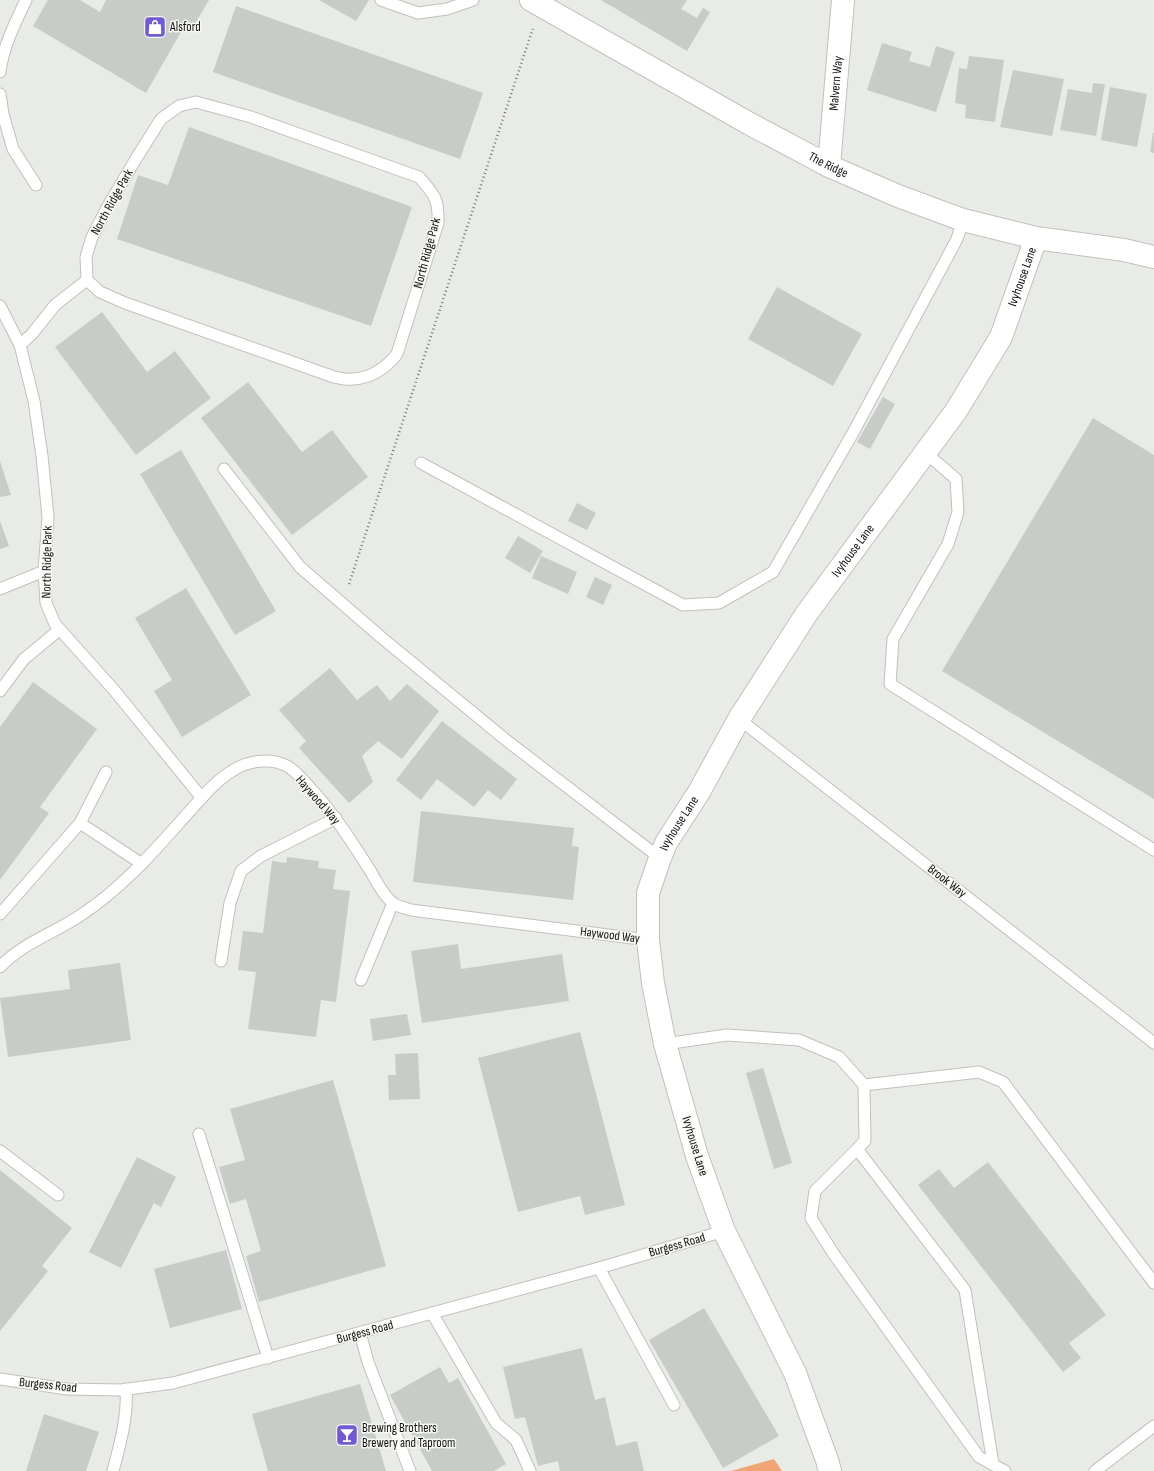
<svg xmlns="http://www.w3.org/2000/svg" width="1154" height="1471" font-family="'Sofia Sans Condensed',sans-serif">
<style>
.forest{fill:#f1a475}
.building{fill:#c7ccc9}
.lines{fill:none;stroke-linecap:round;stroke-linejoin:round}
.service-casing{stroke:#c0c1bc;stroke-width:13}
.minor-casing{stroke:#c0c1bc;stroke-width:24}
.tertiary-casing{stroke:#c0c1bc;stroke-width:24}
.secondary-casing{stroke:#c0c1bc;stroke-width:24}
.path{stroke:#757673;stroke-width:2.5;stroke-dasharray:1 3;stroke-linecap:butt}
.service{stroke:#fff;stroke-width:11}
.minor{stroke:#fff;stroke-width:22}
.tertiary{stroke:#fff;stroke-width:22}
.secondary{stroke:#fff;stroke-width:22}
.labels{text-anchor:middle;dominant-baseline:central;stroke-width:3;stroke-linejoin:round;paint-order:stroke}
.poi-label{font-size:13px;fill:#121210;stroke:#f7f8f3;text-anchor:start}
.street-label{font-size:13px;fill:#121210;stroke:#f7f8f3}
</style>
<rect width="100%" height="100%" fill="#e9ebe6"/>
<path class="forest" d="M774,1459L782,1471H731Z"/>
<g class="building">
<path d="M48,0H80L100,12L106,0H209L192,29L185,25L146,93L33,26Z"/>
<path d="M319,0H369L356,21Z"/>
<path d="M601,0H687L681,9L697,18L703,8L710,12L687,51Z"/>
<path d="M236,6L483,93L460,159L213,72Z"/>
<path d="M882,43L912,52L909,61L930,67L936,46L955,52L936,112L867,90Z"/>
<path d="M969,56L1004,60L995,122L965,118L966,105L955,103L959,68L967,69Z"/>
<path d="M1013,70L1064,79L1052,136L1000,127Z"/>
<path d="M1093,83L1105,84L1096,136L1060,130L1068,89L1092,93Z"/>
<path d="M1110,87L1147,94L1137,147L1101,140Z"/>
<path d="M189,127L412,207L371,326L117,239L138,175L168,185Z"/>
<path d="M1153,133H1154V153L1150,152Z"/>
<path d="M777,287L862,334L833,386L748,339Z"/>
<path d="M102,312L147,372L175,351L211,398L136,455L55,347Z"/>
<path d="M248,382L302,452L332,430L368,477L292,535L201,418Z"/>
<path d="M883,397L895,404L870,449L857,442Z"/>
<path d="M1093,418L1154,455V799L942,671Z"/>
<path d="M181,450L276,611L235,635L140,474Z"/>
<path d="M0,461L11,495L0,497Z"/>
<path d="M577,503L596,513L587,530L568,521Z"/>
<path d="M0,521L9,546L0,549Z"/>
<path d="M518,536L543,551L530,573L505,558Z"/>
<path d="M541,556L577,572L568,594L532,578Z"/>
<path d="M595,577L612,585L603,605L586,597Z"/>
<path d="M186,588L251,695L182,737L154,691L172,680L135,618Z"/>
<path d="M330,668L357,700L377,685L390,701L407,684L439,711L402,759L378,741L362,756L373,782L349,803L299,748L306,741L279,710Z"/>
<path d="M33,682L97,729L40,807L49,813L0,880V727Z"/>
<path d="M442,721L517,779L501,800L488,790L474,807L437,779L421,800L396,780Z"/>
<path d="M421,811L574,828L572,846L579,847L573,900L413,882Z"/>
<path d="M287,857L319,861L318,868L336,870L333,889L350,891L336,1002L321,1000L316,1037L248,1029L256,972L238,970L243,931L263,933L272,861L286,863Z"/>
<path d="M458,944L461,969L562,954L569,1001L422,1023L411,951Z"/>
<path d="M120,963L131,1040L8,1057L0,998L70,989L68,970Z"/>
<path d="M407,1014L411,1035L373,1041L370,1019Z"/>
<path d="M580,1032L625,1205L585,1215L580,1196L518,1212L478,1058Z"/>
<path d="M418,1053L420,1099L389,1100L388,1075H396L395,1054Z"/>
<path d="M763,1068L792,1163L774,1169L746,1073Z"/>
<path d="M333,1080L386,1266L259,1302L246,1256L261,1251L246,1199L230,1204L219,1167L245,1160L230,1109Z"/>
<path d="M137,1157L176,1177L161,1207L154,1203L121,1268L89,1252Z"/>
<path d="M988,1162L1106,1315L1069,1343L1081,1358L1063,1372L918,1185L939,1169L954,1188Z"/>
<path d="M0,1170L72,1228L42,1266L48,1271L0,1331Z"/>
<path d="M226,1250L242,1309L170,1328L154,1269Z"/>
<path d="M704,1308L779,1436L723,1468L649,1340Z"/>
<path d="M582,1348L595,1400L605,1397L616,1446L637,1441L644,1471H560L558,1461L538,1466L525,1417L515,1419L503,1367Z"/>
<path d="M440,1367L449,1383L458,1378L506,1464L494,1471H432L390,1395Z"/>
<path d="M360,1384L386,1471H268L252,1414Z"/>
<path d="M44,1414L99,1432L86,1471H26Z"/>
</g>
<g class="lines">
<g class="service-casing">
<g id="service">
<path d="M381,0L418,13L447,9L473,0"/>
<path d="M0,72C3,47 15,23 26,0"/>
<path d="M0,94L3,114L13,149L36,185"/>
<path d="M196,102L251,117L419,177C434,194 439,199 438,223L397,354C386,368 371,378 353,379C347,380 340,378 334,377L125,303L100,292L87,280L86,257L92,237L108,206L137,157L161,119L179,106Z"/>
<path d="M87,280L55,305L32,334L20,345L34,401L42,456L48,517L44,571L46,603L55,624L114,690L202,798"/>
<path d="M0,306L20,345"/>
<path d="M926,453L956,479L958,512L948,544L893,639L890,684L1154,850"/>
<path d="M421,463L683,605L719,603L773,572L854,431L957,239L963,220"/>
<path d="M224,469L300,567L382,638L506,740L660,858"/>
<path d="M0,589L44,571"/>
<path d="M0,691L24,659L59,630"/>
<path d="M739,719L1154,1043"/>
<path d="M80,823L142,864"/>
<path d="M0,914L80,823L106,772"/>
<path d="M221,961L230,903L241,871L261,856L336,818"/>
<path d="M0,967C22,943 55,933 81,915C119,890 150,856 180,822C196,805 212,783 232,771C247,761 270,757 287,766C296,771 304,781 311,789C335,815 352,842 371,872C376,881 385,898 394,904C399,907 406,908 411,910L648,940"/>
<path d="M361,980L393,903"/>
<path d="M665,1044L727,1035L799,1040L839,1057L864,1085L865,1141L815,1191L811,1218L833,1253L979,1457L1005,1471"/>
<path d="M864,1085L979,1072L1003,1082L1154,1283"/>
<path d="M199,1134L268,1358"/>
<path d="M857,1149L965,1290L993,1464"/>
<path d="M0,1151L58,1195"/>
<path d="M599,1268L674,1405"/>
<path d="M432,1313L496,1423L516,1440L530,1471"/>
<path d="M360,1333L368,1362L410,1471"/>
<path d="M0,1379L67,1389L121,1390L173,1383L599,1268L724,1231"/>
<path d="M113,1471C120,1444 128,1417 126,1389"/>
<path d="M1095,1471L1154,1426"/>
</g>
</g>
<g class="minor-casing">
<g id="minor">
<path id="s1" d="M829,166L843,0"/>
</g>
</g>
<g class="tertiary-casing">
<g id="tertiary">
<path id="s2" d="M830,1471L827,1460L795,1373L724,1231L697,1156L665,1044L653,983L648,940V893L660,858L666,843L699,792L739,719L807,613L956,411L1001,337L1036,238"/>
</g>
</g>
<g class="secondary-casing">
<g id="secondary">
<path id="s3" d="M531,0L750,124L829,166L898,196L963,220L1036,238L1124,250L1154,257"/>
</g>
</g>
<path class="path" d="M349,584L529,40L533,29"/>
<use href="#service" class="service"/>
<use href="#minor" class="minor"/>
<use href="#tertiary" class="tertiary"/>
<use href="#secondary" class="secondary"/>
</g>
<defs>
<g id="shop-square" transform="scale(1.15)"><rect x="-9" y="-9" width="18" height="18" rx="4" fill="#725ad4" stroke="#f7f8f3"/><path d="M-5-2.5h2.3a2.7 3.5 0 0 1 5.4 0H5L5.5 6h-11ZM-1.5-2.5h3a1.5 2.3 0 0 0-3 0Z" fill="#fff"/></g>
<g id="bar-square" transform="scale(1.15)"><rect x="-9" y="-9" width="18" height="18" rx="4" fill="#725ad4" stroke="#f7f8f3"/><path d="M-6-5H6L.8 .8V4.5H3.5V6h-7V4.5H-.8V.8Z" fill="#fff"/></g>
</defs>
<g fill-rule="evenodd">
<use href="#shop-square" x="155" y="27"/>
<use href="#bar-square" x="347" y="1435"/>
</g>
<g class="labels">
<g class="poi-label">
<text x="170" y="27">Alsford</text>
<text x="362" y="1428">Brewing Brothers<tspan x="362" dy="15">Brewery and Taproom</tspan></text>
</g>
<g class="street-label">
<text stroke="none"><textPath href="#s1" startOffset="83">Malvern Way</textPath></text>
<text stroke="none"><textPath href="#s3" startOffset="340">The Ridge</textPath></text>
<text transform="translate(112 202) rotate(-61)">North Ridge Park</text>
<text transform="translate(427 253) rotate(-75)">North Ridge Park</text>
<text stroke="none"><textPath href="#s2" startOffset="1336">Ivyhouse Lane</textPath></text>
<text stroke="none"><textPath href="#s2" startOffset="1012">Ivyhouse Lane</textPath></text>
<text transform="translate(47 562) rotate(-89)">North Ridge Park</text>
<text transform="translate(318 800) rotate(49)">Haywood Way</text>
<text stroke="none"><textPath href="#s2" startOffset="688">Ivyhouse Lane</textPath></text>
<text transform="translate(947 881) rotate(38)">Brook Way</text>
<text transform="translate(610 935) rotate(7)">Haywood Way</text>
<text transform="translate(695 1146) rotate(73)">Ivyhouse Lane</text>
<text transform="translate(677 1245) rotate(-16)">Burgess Road</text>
<text transform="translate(365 1332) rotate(-15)">Burgess Road</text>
<text transform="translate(48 1385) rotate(6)">Burgess Road</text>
</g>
</g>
</svg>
